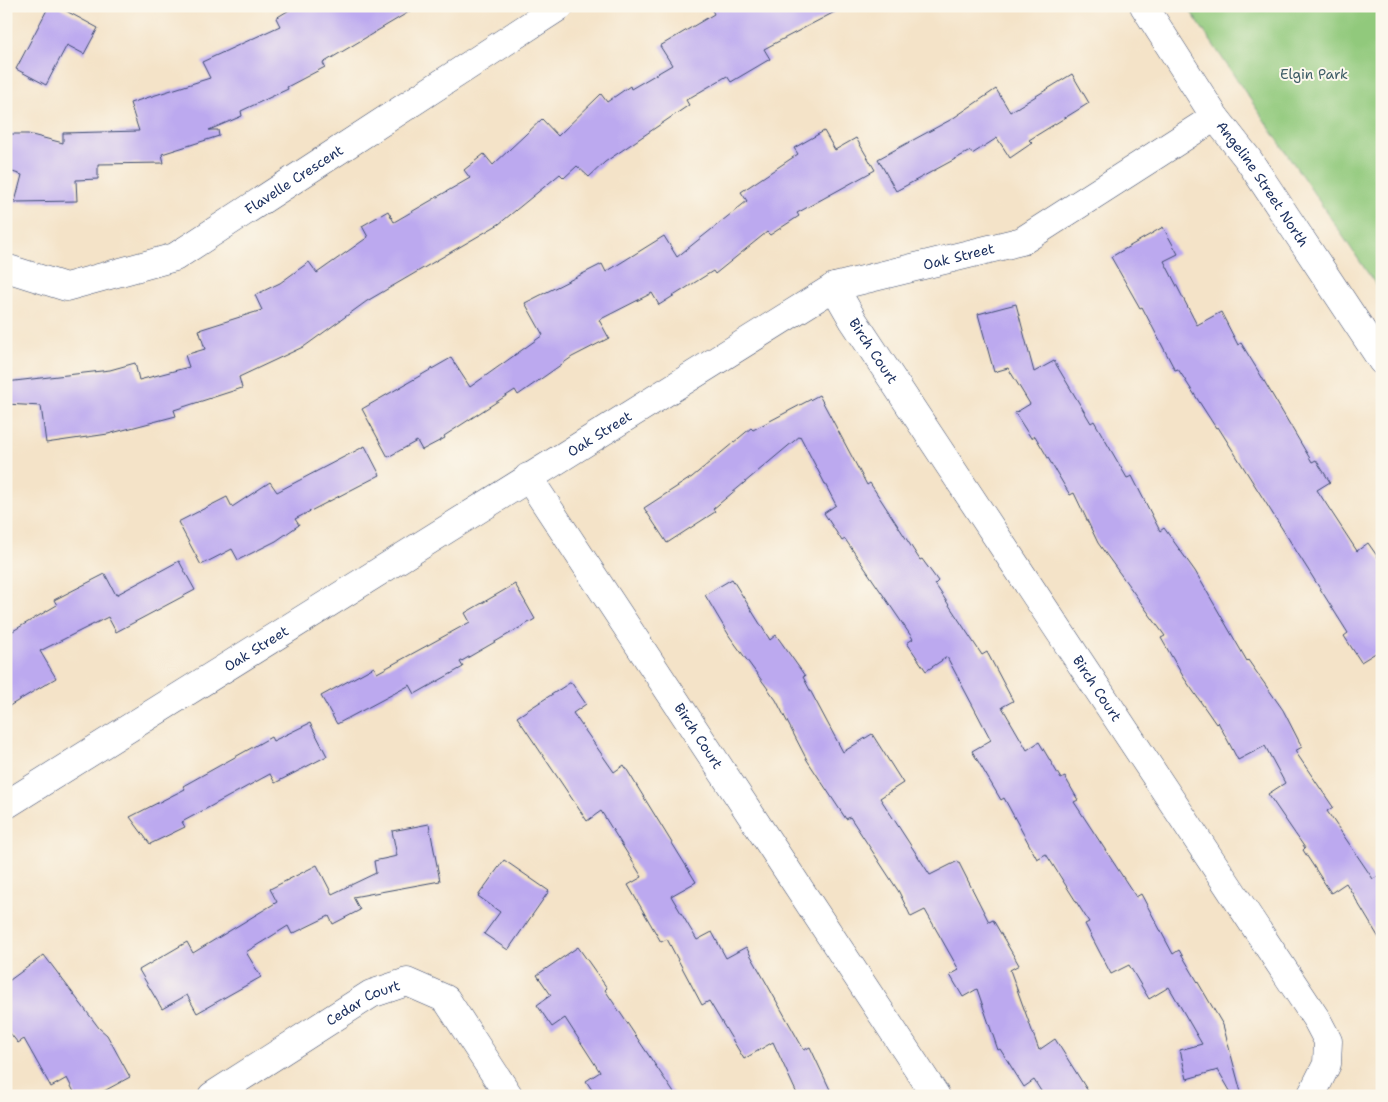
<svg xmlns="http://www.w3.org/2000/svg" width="1388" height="1102" font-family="'Shantell Sans',sans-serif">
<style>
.green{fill:#91c97c;stroke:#567c6d}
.building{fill:#bca9ef}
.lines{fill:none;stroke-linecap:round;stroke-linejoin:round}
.minor-casing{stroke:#3c4a6e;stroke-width:29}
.secondary-casing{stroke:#3c4a6e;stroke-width:29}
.minor{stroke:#fff;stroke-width:28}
.secondary{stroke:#fff;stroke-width:28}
.labels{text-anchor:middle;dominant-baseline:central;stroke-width:4;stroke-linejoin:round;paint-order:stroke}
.park-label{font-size:14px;fill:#3e5d67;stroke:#fbf7ec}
.street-label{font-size:14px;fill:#1b2f5e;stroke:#fbf7ec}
</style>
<rect width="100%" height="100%" fill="#fbf7ec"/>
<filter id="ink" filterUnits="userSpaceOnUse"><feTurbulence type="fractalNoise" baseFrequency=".02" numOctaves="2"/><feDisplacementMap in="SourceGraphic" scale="10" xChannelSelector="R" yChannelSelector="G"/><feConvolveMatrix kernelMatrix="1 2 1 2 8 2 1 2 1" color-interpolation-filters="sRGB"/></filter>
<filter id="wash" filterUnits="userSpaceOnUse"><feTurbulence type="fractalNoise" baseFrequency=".0096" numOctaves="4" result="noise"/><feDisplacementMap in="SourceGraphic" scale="20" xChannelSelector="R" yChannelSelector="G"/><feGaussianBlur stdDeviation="1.12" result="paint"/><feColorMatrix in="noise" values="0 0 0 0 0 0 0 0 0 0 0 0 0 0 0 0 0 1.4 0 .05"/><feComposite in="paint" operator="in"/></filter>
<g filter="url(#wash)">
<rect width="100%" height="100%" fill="#f4e3c8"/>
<path class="green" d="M1187,6H1382V294Z"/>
<g id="blocks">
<g class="building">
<path d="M49,6H57L98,28L84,54L67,45L46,85L16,69Z"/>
<path d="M296,6H419L323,63L325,67L287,87L288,89L241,111L242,116L209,130H218L219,136L162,154L164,163L98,164V179L76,180L77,201L15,202L22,175L6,170V134H28L63,143V133L139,131L130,103L210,78L202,62L280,26L276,18Z"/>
<path d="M710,6H846L764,49L770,59L731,82L727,76L686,100L689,105L605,162L589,177L577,166L564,178L560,174L499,224L367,301L305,346L239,377L242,388L174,410L176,416L108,434L46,443L41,406L6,404V382L110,370L135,363L139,380L189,367L185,355L205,349L199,330L262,310L255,295L280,283L309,262L317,273L368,237L362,226L388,211L394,222L470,178L464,170L484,154L493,165L542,119L558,136L601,94L607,102L630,86L631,89L672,65L660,46L714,14Z"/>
<path d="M1072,74L1089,103L1029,140L1032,143L1010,158L997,138L972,154L970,151L896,191L878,159L952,119L996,89L1010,112Z"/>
<path d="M824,131L835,150L856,138L875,170L797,213L799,216L770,235L767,232L715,274L713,271L659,305L652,293L599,320L609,338L572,357L518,395L515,390L444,436L445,438L422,450L417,441L388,457L362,409L451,358L470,387L543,335L525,303L602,264L606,272L664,236L677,257L747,201L741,192L798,154L794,148Z"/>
<path d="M1163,227L1178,254L1164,261L1197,325L1221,312L1238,345L1241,343L1257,369L1312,462L1316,460L1330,482L1317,490L1357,551L1368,543L1382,563V649L1361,662L1344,636L1348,633L1218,427L1216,428L1178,369L1175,370L1142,307L1140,308L1111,257Z"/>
<path d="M1016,304L1034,372L1054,361L1091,423L1094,421L1127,478L1132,476L1160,531L1164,528L1195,571L1247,661L1248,660L1283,710L1302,747L1295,751L1333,807L1327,811L1373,879L1382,874V943L1346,883L1331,893L1303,850L1305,848L1268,794L1285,783L1265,746L1238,760L1218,722L1216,724L1184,678L1161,638L1165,636L1098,543L1074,493L1070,495L1035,436L1031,438L1015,413L1030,404L1008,368L994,372L978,314Z"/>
<path d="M819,395L867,485L870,483L920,560L922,559L938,581L935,584L982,655L987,652L1013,701L1002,707L1027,750L1039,742L1061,779L1065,777L1078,800L1074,802L1136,897L1141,894L1173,954L1179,950L1223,1025L1242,1096H1233L1218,1070L1187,1079L1180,1050L1202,1044L1169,987L1149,999L1129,965L1111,974L1085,924L1089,922L1046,854L1037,859L1004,798L1001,800L972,751L991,740L947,657L926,671L907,643L913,639L845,539L842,541L824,513L836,505L800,436L713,509L715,512L667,543L644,508L692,477L751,428L753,430Z"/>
<path d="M365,446L380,475L295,519L299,525L276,541L238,560L232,549L201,565L178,522L227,497L232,507L270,482L277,492Z"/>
<path d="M179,561L195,590L116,632L108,617L40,651L56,678L6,708V635L57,605L54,600L105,574L116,595Z"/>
<path d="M732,579L770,640L776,635L805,676L803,677L843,752L872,734L903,783L880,798L930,875L958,861L989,922L993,920L1019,965L1010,970L1039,1050L1055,1039L1091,1096H1044L1034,1080L1024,1087L1000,1049L998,1050L977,989L963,997L950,975L959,970L925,910L911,917L899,892L850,817L846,819L807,760L776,700L730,637L705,595Z"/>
<path d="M515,584L535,619L460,662L463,667L415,694L410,685L337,724L321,696L374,667L377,673L470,622L465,613Z"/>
<path d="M571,682L586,704L573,713L614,772L624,765L696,882L671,896L697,940L712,932L726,958L746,947L804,1050L810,1047L833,1096H798L773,1042L744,1059L709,1001L702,1005L667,939L661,942L628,885L642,877L601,811L587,821L517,717Z"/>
<path d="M310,723L327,756L275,783L270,774L182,822L185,827L150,844L130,817L185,789L183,786L271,737L273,741Z"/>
<path d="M429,824L440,881L353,897L360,910L333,924L329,916L292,934L288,926L246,952L261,977L197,1013L187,995L162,1009L139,970L187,942L193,953L277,902L270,889L317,865L332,894L376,873L374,861L397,856L392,831Z"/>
<path d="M504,860L549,891L508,950L484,934L500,912L478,896Z"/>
<path d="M578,947L607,988L605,990L676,1096H596L586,1081L600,1072L565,1018L552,1027L537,1005L551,995L537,975Z"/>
<path d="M44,955L99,1028L107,1035L130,1077L95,1096H76L67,1078L51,1087L24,1039L18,1043L6,1028V983Z"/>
</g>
</g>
</g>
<g filter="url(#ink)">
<use href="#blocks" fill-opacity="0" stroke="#3c4a6e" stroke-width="1"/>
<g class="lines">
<g class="minor-casing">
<g id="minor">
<path id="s1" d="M6,268L66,287L175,257L560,6"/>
<path id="s2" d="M834,287L853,320L1317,1020L1328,1041L1327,1064L1311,1096"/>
<path id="s3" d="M528,477L936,1096"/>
<path id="s4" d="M6,805L834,287L1022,241L1215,117"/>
<path id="s5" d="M212,1096L371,994L407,982L446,999L509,1096"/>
</g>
</g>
<g class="secondary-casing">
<g id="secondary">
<path id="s6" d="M1144,6L1215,117L1248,159L1382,361"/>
</g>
</g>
<use href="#minor" class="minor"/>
<use href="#secondary" class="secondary"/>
</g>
</g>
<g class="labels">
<g class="park-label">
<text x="1314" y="74">Elgin Park</text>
</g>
<g class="street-label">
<text stroke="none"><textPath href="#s1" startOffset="318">Flavelle Crescent</textPath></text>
<text stroke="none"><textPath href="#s6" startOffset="214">Angeline Street North</textPath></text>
<text stroke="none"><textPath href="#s4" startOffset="1105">Oak Street</textPath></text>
<text stroke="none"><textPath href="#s2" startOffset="75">Birch Court</textPath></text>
<text stroke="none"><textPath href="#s4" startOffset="700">Oak Street</textPath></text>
<text stroke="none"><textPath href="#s4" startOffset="295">Oak Street</textPath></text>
<text stroke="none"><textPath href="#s2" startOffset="480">Birch Court</textPath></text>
<text stroke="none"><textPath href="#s3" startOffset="310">Birch Court</textPath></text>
<text stroke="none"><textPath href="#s5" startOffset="178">Cedar Court</textPath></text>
</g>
</g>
<rect width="1388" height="1102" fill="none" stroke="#fbf7ec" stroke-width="25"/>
</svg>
